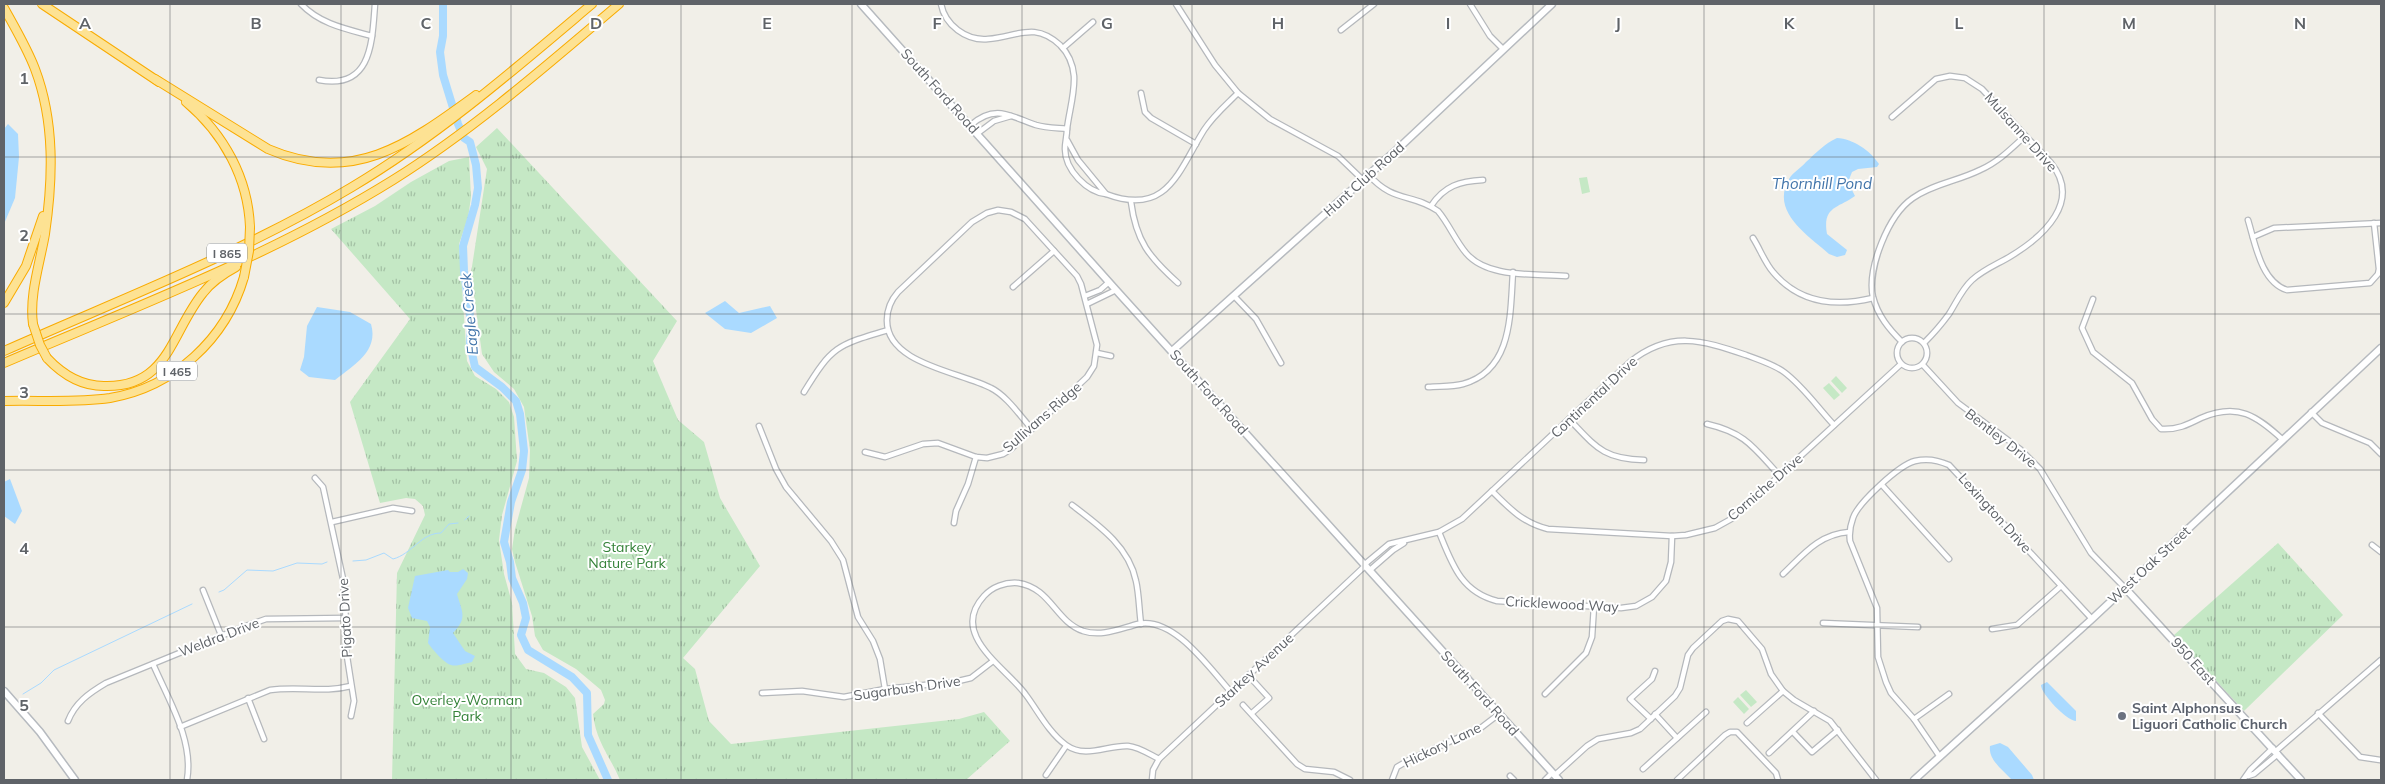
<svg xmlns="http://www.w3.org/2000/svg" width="2385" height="784" font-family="Mulish,sans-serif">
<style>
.grass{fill:url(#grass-tufts)}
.pitch{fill:#c5e8c5}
.water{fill:#aadaff}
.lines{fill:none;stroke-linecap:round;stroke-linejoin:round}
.stream{stroke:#aadaff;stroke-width:1}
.river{stroke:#aadaff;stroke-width:8}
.street-casing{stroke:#b5b8bc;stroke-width:7}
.secondary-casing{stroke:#b6babf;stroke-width:9}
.highway-casing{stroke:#f9ab00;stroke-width:10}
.street{stroke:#fff;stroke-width:4.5}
.secondary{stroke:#fff;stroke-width:6}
.highway{stroke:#fde293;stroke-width:8}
.highway-bridge-casing{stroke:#f9ab00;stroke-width:10;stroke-linecap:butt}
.highway-bridge{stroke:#fde293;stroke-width:8}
.grid{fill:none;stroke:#5f6368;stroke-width:1;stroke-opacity:0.55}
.worship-dot{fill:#6b7280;stroke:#fff;stroke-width:2}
.labels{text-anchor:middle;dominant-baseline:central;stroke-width:4;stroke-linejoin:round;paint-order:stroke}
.shield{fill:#fff;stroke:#8f9295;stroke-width:1}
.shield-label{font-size:12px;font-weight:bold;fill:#5f6368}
.street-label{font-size:14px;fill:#5f6368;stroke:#fff}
.park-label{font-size:14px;fill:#348238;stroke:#fff}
.worship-label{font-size:14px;font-weight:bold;fill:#5b616d;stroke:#fff;text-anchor:start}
.water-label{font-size:15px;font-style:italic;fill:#4174aa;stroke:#fff}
.grid-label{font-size:16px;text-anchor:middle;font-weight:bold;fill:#5f6368;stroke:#fff;stroke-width:4;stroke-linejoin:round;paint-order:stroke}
</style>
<defs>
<pattern id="grass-tufts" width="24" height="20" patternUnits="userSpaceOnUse" patternTransform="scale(1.25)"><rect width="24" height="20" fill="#c5e8c5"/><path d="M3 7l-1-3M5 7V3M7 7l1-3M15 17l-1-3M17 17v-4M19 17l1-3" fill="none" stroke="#a3c0a4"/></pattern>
</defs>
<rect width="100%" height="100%" fill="#f1efe8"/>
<g class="grass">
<path d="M497,128L677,321L653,361L678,420L704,442L720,498L760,566L683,658L695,669L709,721L731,744L959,719L984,712L1010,741L966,780H620C610,756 596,742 593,714L604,704L605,700L601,690L576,669L543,650L535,636L532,616L515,562L512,549L515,529L529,478L530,450L524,407L514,389L494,372L482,354L471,273L487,169L476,147Z"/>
<path d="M469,157L471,197L468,218L459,244L467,361L475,376L496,389L509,402L514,417L517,461L502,515L499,540L504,574L512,603L515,654L526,669L544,673L566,687L575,698L582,747L600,780H392L397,573L425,515L423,506L415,499L406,498L380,503L350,402L410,319L331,229L375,206L411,182L449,161Z"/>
<path d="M2278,543L2343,615L2244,711L2174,635Z"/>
</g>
<g class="pitch">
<path d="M1587,177L1590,192L1582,194L1579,178Z"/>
<path d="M1836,376L1847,388L1842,393L1831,381Z"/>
<path d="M1829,383L1840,395L1834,400L1823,388Z"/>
<path d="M1746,690L1757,702L1751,707L1740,695Z"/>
<path d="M1738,697L1749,709L1744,714L1733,702Z"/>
</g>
<g class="water">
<path d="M8,124L18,134L19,157L15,198L4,224V129Z"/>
<path d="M1837,138C1853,139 1870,150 1879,164L1877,167L1858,169L1852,172L1848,182L1855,196C1839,208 1822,206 1827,234L1847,250L1845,255L1837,257L1829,254C1808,235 1770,212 1789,179C1793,172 1801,168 1806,162C1815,154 1825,143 1837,138Z"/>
<path d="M725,301L739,313L770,306L777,318L751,333L725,329L705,313Z"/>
<path d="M317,307L350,312L371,324C379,351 354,365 335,380L309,377L300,370L304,357L307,326Z"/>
<path d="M10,479L22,511L15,524L4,516V482Z"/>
<path d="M463,569L468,573L467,579L457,594C462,612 468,618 453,633L465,651L475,656L472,662C466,663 457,667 451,665C444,663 432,649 428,643L430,627L427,621L412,618L408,608L415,576L448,570L450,572H458Z"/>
<path d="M2047,682L2076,711V721C2067,721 2041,694 2041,685Z"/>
<path d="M2000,743L2008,747L2032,775L2034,780H2012C2004,771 1988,760 1990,746Z"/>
</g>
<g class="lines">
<g class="stream">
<path d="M465,520L469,516"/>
<path d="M353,561L366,560L384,553L393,559C412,554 421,533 441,533L449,524L458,523"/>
<path d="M219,592L224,590L247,570L273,571L297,563L322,564L327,562"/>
<path d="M23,694L41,683L54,670L192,604"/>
</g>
<path class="river" d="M443,4V36L440,52L443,75L458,124L464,138L470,142L476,165L478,188L475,205L463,246L464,271L471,323L470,344L475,367L502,387L516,401L520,414L524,451L522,470L511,502L504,542L510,562L512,578L523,603L526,618L521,635L528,650L572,677L587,693L588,735L608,780"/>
<g class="street-casing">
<g id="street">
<path d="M301,4C320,24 346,29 372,36"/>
<path d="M941,4C945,25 966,41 988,39C1017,37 1034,21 1060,45C1068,53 1073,65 1074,76C1075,93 1069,112 1067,129"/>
<path d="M1176,4L1215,65L1238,93L1270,119L1338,156L1363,180"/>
<path d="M1470,4L1490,36L1503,49"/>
<path d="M1341,30L1374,4"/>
<path d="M1063,48L1093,22"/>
<path d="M319,80C372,90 372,42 375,4"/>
<path d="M1141,93L1145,112L1151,118L1196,144"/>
<path d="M1892,117L1936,79L1950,76L1965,78L1982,89L2051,163C2082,201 2044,236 2011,256C1998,264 1984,269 1972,280C1962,289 1956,303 1949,314C1941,325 1933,334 1924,343"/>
<path d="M971,125C995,104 1010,116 1036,125C1046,128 1057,128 1067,129C1067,136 1065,142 1065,149C1065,170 1087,192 1106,194L1078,160L1067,140"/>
<path d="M978,133L994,121L1011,116"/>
<path d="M1369,175C1393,203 1413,193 1438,211C1449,224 1455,240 1466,253C1488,279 1535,273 1566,276"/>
<path d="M1106,194C1167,217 1178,172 1204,130C1213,116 1226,105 1238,93"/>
<path d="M1131,202C1136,241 1149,257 1178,283"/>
<path d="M1431,206C1444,186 1460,181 1483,180"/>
<path d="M2248,220C2255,243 2261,282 2287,290L2370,283L2378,274L2379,269L2374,223"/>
<path d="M2253,237L2274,228L2381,223"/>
<path d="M1753,238C1760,249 1765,263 1773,272C1800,304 1836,307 1873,298"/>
<path d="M1013,287L1054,251"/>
<path d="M1085,296L1100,290L1109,282"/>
<path d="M1235,297L1256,319L1281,363"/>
<path d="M2093,299L2082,328L2093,352L2132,383L2152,419L2161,429C2177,430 2187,425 2201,418C2238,402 2257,416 2283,440"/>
<path d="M1087,304L1116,290"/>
<circle cx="1912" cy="353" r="15"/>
<path d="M1902,342C1889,329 1878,316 1873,297C1867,269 1888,215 1913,198C1933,184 1958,181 1980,170C1998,162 2011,149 2025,136"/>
<path d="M1097,353L1111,356"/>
<path d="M1923,365L1958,403L2020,449L2040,469L2091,553L2125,588"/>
<path d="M1428,387C1440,386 1452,387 1463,384C1513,370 1510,314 1513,272"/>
<path d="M804,392C832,346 837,345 888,330"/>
<path d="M2311,412L2322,423L2370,443L2381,454"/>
<path d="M1569,419C1596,447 1603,459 1644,460"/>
<path d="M1707,424C1746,433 1754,448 1780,476"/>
<path d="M759,426L776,469L786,487L831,541L843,560L858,617L873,641L880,659L885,689"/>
<path d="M865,452L885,457L923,444L938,443L976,457L987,458L1003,454L1011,449L1087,377L1094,366L1097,345L1081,284L1077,276L1025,219L1011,212L998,210L987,213L972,222L898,292C891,300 887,309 887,320C886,364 961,372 991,388C1007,396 1020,416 1032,429"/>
<path d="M315,478L323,487L345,588L346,650L354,701L351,716"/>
<path d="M1882,485L1949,559"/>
<path d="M1492,491C1509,508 1523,523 1548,529L1672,536L1686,535L1715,528L1733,518L1901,364"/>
<path d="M1072,505C1097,524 1129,546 1136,581C1139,594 1139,609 1141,624"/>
<path d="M332,522L393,508L412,511"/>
<path d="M954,523L956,511L968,484L976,457"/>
<path d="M1439,532C1452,564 1461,592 1497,601L1621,608L1636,606L1652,597L1666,581L1671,562L1672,536"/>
<path d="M2372,545L2381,552"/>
<path d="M1365,564L1389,544L1439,532L1462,519L1630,362C1670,330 1702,340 1746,355C1759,360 1773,364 1784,372C1803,386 1818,408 1834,425"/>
<path d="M1370,570L1393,550L1404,543"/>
<path d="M1783,574C1803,555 1819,534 1849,532"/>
<path d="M203,590L221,635"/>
<path d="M1823,623L1918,627"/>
<path d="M1992,629L2017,625L2061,586"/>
<path d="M153,664C168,699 194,740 187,780"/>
<path d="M1248,675L1269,698L1252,713"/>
<path d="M762,693L802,691L844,697L885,689L954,682L971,678L993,661"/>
<path d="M1545,694L1586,653L1592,637L1594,606"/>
<path d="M248,698L264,739"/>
<path d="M1243,705L1297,764L1305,769L1334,772L1350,780"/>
<path d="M2318,713L2360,757L2380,760"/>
<path d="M1655,714L1677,738"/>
<path d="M1651,719L1630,699L1652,679L1655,671"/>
<path d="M1914,719L1949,694"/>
<path d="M68,721C75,703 89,693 106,683L243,627L266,619L346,618"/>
<path d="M1747,723L1783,691"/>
<path d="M180,727L270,690C298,686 324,693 351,686"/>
<path d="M1793,732L1812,752L1838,730"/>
<path d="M2276,751L2381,660"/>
<path d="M1769,753L1814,711"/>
<path d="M1940,757L1914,719L1891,693L1886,682L1878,657L1877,608L1850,541C1849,533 1850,526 1853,518C1858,503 1899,465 1915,461C1927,458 1938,460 1949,465L2092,619"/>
<path d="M1159,759C1149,754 1139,747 1128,746C1107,745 1086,759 1066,745C1049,733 1038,711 1026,695C1007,668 948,635 984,596C992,587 1005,582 1018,583C1051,588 1055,621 1083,631C1102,637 1119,629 1138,624C1174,616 1210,669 1231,692"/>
<path d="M1643,769L1706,712"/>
<path d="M1046,775L1066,746"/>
<path d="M1555,775L1587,746L1598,739L1631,733L1640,729L1675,696L1680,688L1688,655L1693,648L1722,621L1728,619L1738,621L1762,649L1771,674L1783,691L1794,700L1830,721L1876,780"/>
<path d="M1510,776L1514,780"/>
<path d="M2248,776L2254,774L2278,754"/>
<path d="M1152,780L1153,770L1159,759L1366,565"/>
<path d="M1392,780L1397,767L1409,760L1482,727L1499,714"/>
<path d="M1545,780L1552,773"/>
<path d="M1677,780L1725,735L1730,732H1737L1776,773L1778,780"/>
<path d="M2243,780L2250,770L2273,748"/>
</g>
</g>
<g class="secondary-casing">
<g id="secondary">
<path d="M861,4L1116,290L1559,780"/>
<path d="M1172,351L1403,144L1552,4"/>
<path d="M2125,588L2301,780"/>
<path d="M4,691L40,732L75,780"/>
<path d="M1914,780L2092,619L2381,348"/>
</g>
</g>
<g class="highway-casing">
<g id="highway">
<path d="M42,4L159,82"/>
<path d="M4,8C15,28 27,48 35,69C55,122 53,179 45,234C40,263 29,295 33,324"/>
<path d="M155,79L268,149C353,186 410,143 476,95"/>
<path d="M186,102C224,134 248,178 250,227"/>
<path d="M4,303L26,266L43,216"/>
<path d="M4,351C121,299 242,253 352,187C439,135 515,69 592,4"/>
<path d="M47,358C62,374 81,386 104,386C169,388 171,332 203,293C212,281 223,274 236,267"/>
<path d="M4,363C135,307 271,256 393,180C474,129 546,66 619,4"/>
<path d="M4,401C39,400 75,403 110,398C174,387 226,339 244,277"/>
</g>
</g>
<use href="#street" class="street"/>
<use href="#secondary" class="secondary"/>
<use href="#highway" class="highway"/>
<g class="highway-bridge-casing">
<g id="highway-bridge">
<path d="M244,277L249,251L250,227"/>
<path d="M33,324L40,345L47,358"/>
</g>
</g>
<use href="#highway-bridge" class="highway-bridge"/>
</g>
<path class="grid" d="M170,4V780M341,4V780M511,4V780M681,4V780M852,4V780M1022,4V780M1192,4V780M1363,4V780M1533,4V780M1704,4V780M1874,4V780M2044,4V780M2215,4V780M4,157H2381M4,314H2381M4,470H2381M4,627H2381"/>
<circle class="worship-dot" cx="2122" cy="716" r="5"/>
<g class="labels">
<g class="shield">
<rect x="207" y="243.5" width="40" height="19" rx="4"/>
<rect x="157" y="361.5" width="40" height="19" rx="4"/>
</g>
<g class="shield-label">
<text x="227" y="253">I 865</text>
<text x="177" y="371">I 465</text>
</g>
<g class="street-label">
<text transform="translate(940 91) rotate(48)">South Ford Road</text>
<text transform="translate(2021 132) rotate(48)">Mulsanne Drive</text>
<text transform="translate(1364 179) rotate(-42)">Hunt Club Road</text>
<text transform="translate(1209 392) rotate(48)">South Ford Road</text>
<text transform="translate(1594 397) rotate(-43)">Continental Drive</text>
<text transform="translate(1042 417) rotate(-41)">Sullivans Ridge</text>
<text transform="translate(2001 438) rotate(38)">Bentley Drive</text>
<text transform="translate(1765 487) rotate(-41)">Corniche Drive</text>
<text transform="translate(1995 513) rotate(48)">Lexington Drive</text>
<text transform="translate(2149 565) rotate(-43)">West Oak Street</text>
<text transform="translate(1562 604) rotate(3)">Cricklewood Way</text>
<text transform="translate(345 618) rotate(-93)">Pigato Drive</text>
<text transform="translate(219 637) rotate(-21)">Weldra Drive</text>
<text transform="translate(2193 661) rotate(48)">950 East</text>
<text transform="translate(1254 670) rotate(-43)">Starkey Avenue</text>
<text transform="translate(907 688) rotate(-8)">Sugarbush Drive</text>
<text transform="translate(1480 693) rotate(48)">South Ford Road</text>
<text transform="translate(1442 745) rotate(-26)">Hickory Lane</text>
</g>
<g class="park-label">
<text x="627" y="547">Starkey<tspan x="627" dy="16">Nature Park</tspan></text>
<text x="467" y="700">Overley-Worman<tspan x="467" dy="16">Park</tspan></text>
</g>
<g class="worship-label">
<text x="2132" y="708">Saint Alphonsus<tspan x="2132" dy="16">Liguori Catholic Church</tspan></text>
</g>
<g class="water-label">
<text x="1822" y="183">Thornhill Pond</text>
<text transform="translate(469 314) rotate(-95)">Eagle Creek</text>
</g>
</g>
<g class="grid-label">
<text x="85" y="29">A</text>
<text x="256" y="29">B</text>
<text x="426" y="29">C</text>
<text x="596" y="29">D</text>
<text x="767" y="29">E</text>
<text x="937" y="29">F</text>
<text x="1107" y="29">G</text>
<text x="1278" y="29">H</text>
<text x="1448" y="29">I</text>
<text x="1618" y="29">J</text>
<text x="1789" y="29">K</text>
<text x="1959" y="29">L</text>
<text x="2129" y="29">M</text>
<text x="2300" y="29">N</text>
<text x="24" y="84">1</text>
<text x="24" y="241">2</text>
<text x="24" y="398">3</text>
<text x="24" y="554">4</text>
<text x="24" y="711">5</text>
</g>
<rect width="2385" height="784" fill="none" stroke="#5f6368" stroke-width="10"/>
</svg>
